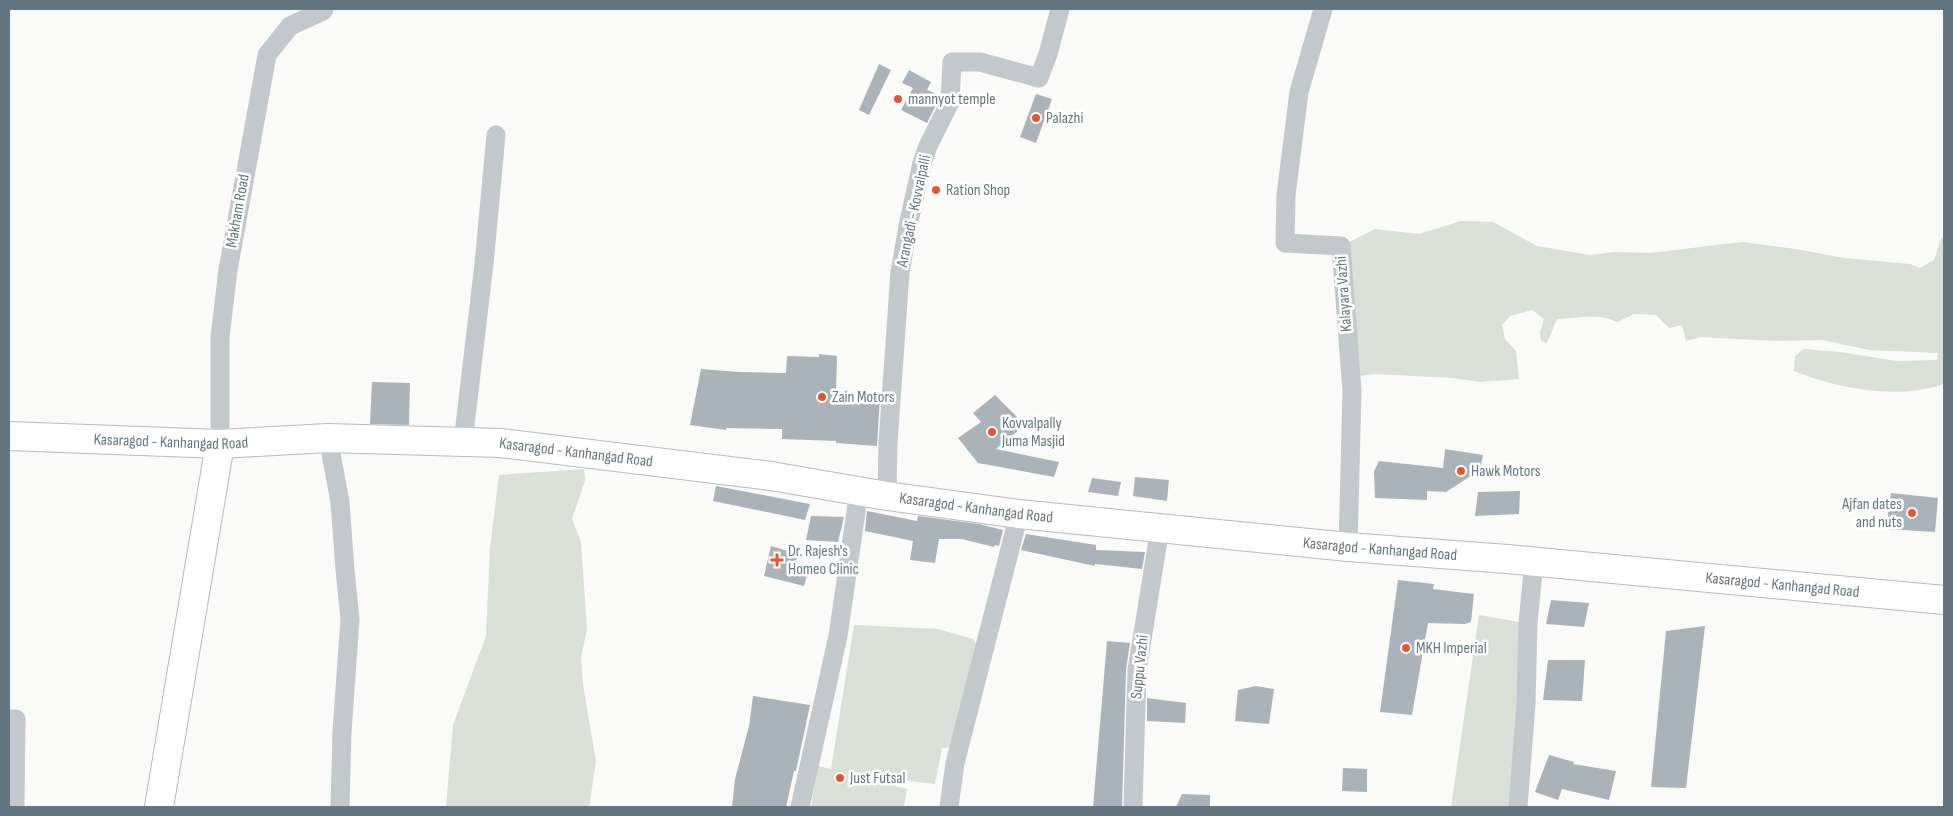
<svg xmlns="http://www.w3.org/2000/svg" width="1953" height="816" font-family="'Sofia Sans Condensed',sans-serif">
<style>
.green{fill:#dadfd7}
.building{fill:#aab3b9}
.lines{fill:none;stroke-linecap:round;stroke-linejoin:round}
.secondary-casing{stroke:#b3babf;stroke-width:30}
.primary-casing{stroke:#b5babe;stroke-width:30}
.street{stroke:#c3c8cc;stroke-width:19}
.secondary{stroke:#fff;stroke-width:28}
.primary{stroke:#fff;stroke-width:28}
.poi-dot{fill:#e4572e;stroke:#fff;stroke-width:2}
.labels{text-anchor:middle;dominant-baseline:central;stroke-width:5;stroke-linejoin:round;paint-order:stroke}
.poi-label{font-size:16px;fill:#657683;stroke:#fff;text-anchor:start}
.street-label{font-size:16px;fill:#657683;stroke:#fff}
</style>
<rect width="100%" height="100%" fill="#fafaf8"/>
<g class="green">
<path d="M1461,221L1493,222L1537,246L1590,255L1614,252L1650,253L1742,242L1796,249L1844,258L1910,264L1920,268L1934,260L1941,239L1944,237V384C1898,400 1838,389 1794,371L1795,356L1804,349L1840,352L1897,361L1937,360L1938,353L1869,350L1822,340L1775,341L1701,337L1686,341L1682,325L1669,328L1656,315L1634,314L1617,322C1599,313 1577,318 1557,319L1547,343L1541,341L1540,333L1544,319L1532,310L1510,316L1502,325L1505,339L1516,351L1519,379L1480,382L1453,378L1375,374L1359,376L1349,242L1375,229L1419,234Z"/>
<path d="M584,469L585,481L572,519L581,542L587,629L581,658L583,685L596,762L589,807H446L453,725L486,636L490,548L499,475Z"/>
<path d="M1479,615L1524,623L1514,807H1451Z"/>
<path d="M854,625L938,629L973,639L979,649L954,747L942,748L935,784L850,774L907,789L904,807H811L818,766L831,769Z"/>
</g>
<g class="building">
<path d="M879,64L891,70L869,115L859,110Z"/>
<path d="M909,70L931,82L927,90L939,95V99L927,123L901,110L913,88L902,83Z"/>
<path d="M1036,94L1052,99L1036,143L1020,137Z"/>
<path d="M819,354L837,356L836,392L880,397L877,446L836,443V441L782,439V429L726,428V430L690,425L701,369L739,372L786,373L787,356L819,357Z"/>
<path d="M372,382L410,383L409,425L370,424Z"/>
<path d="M995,395L1025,425L996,449L1059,462L1054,477L978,463L958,438L981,422L973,413Z"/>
<path d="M1445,449L1483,455L1480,470L1446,492L1427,491V500L1375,498L1374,471L1379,461L1443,468Z"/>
<path d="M1135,477L1169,480L1167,501L1133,496Z"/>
<path d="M1092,478L1121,482L1118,496L1088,492Z"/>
<path d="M716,486L810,504L805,520L713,501Z"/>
<path d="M1520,491L1519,514L1475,516L1478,492Z"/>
<path d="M1891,493L1938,498L1935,532L1886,529Z"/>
<path d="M867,511L917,521L918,516L979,524L1003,530L999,546L995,545L994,547L962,539H939L935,563L910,560L913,541L865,531Z"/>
<path d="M811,516L844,517L838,542L806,540Z"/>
<path d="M1026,534L1096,545V550L1145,552L1142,569L1095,564V566L1021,550Z"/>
<path d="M771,546L798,554L794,568L808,572L804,586L764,576Z"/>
<path d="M1398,580L1434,584L1433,589L1474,594L1471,622L1465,624L1428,623L1412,715L1380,712Z"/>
<path d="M1551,600L1589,603L1584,627L1546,624Z"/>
<path d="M1705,626L1686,788L1651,787L1666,631Z"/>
<path d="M1107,641L1130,643L1126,670L1122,807H1093Z"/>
<path d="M1548,660H1585L1582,701L1543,700Z"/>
<path d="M1256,686L1274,689L1269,724L1235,721L1238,690Z"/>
<path d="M753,696L810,705L796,771H794L786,807H732L735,779L749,726Z"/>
<path d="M1147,698L1186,703L1185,723L1147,721Z"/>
<path d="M1549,755L1574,762L1573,764L1616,771L1609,800L1562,789L1558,800L1535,792Z"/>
<path d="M1343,768L1367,769V792L1342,791Z"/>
<path d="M1182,794L1210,795V807H1176Z"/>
</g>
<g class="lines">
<g class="secondary-casing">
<path id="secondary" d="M159,807L220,444"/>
</g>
<g class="primary-casing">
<g id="primary">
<path id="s1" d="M9,436L220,444L328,438L500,443L771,476L887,496L1019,514L1348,547L1507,559L1944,600"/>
</g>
</g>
<g class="street">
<path d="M1323,9L1299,92L1286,195L1285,243L1341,246L1352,391L1348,547"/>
<path d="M328,438L340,502L345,570L350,619L342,732L340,807"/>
<path d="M463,442L484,264L496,135"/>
<path d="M220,444V337L228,270L267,55L290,26L323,11L324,9"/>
<path d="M887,496L888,443L900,272L909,221L922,163L928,146L950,102L952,62H980L1039,78L1048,54L1060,9"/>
<path d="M9,719H16L15,807H9"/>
<path d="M800,807L838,636L859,491"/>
<path d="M949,807L955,763L1019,514"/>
<path d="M1133,807L1137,670L1160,528"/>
<path d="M1518,807L1526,704L1528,623L1534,562"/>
</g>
<use href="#secondary" class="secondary"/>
<use href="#primary" class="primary"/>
</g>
<g class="poi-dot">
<circle cx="898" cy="99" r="5"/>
<circle cx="1036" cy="118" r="5"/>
<circle cx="936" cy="190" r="5"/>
<circle cx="822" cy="397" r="5"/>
<circle cx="992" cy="432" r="5"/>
<circle cx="1461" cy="471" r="5"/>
<circle cx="1912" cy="513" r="5"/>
<path d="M774.5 552.5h5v5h5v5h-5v5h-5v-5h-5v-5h5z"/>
<circle cx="1406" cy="648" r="5"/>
<circle cx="840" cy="778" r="5"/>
</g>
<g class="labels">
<g class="poi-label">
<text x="908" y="99">mannyot temple</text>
<text x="1046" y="118">Palazhi</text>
<text x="946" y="190">Ration Shop</text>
<text x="832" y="397">Zain Motors</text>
<text x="1002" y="423">Kovvalpally<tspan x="1002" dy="18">Juma Masjid</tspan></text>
<text x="1471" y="471">Hawk Motors</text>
<text x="1902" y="504" text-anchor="end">Ajfan dates<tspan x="1902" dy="18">and nuts</tspan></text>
<text x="788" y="551">Dr. Rajesh's<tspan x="788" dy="18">Homeo Clinic</tspan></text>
<text x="1416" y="648">MKH Imperial</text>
<text x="850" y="778">Just Futsal</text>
</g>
<g class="street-label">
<text transform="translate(238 211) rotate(-80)">Makham Road</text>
<text transform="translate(914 211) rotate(-78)">Arangadi - Kovvalpalli</text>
<text transform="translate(1344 294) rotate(-94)">Kalayara Vazhi</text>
<text stroke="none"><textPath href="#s1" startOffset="162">Kasaragod - Kanhangad Road</textPath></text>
<text stroke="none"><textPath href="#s1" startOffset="568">Kasaragod - Kanhangad Road</textPath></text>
<text stroke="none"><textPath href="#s1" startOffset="972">Kasaragod - Kanhangad Road</textPath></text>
<text stroke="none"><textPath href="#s1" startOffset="1378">Kasaragod - Kanhangad Road</textPath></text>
<text stroke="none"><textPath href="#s1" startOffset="1782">Kasaragod - Kanhangad Road</textPath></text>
<text transform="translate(1140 667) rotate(-84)">Suppu Vazhi</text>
</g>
</g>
<rect width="1953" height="816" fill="none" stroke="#657683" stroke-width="20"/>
</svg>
